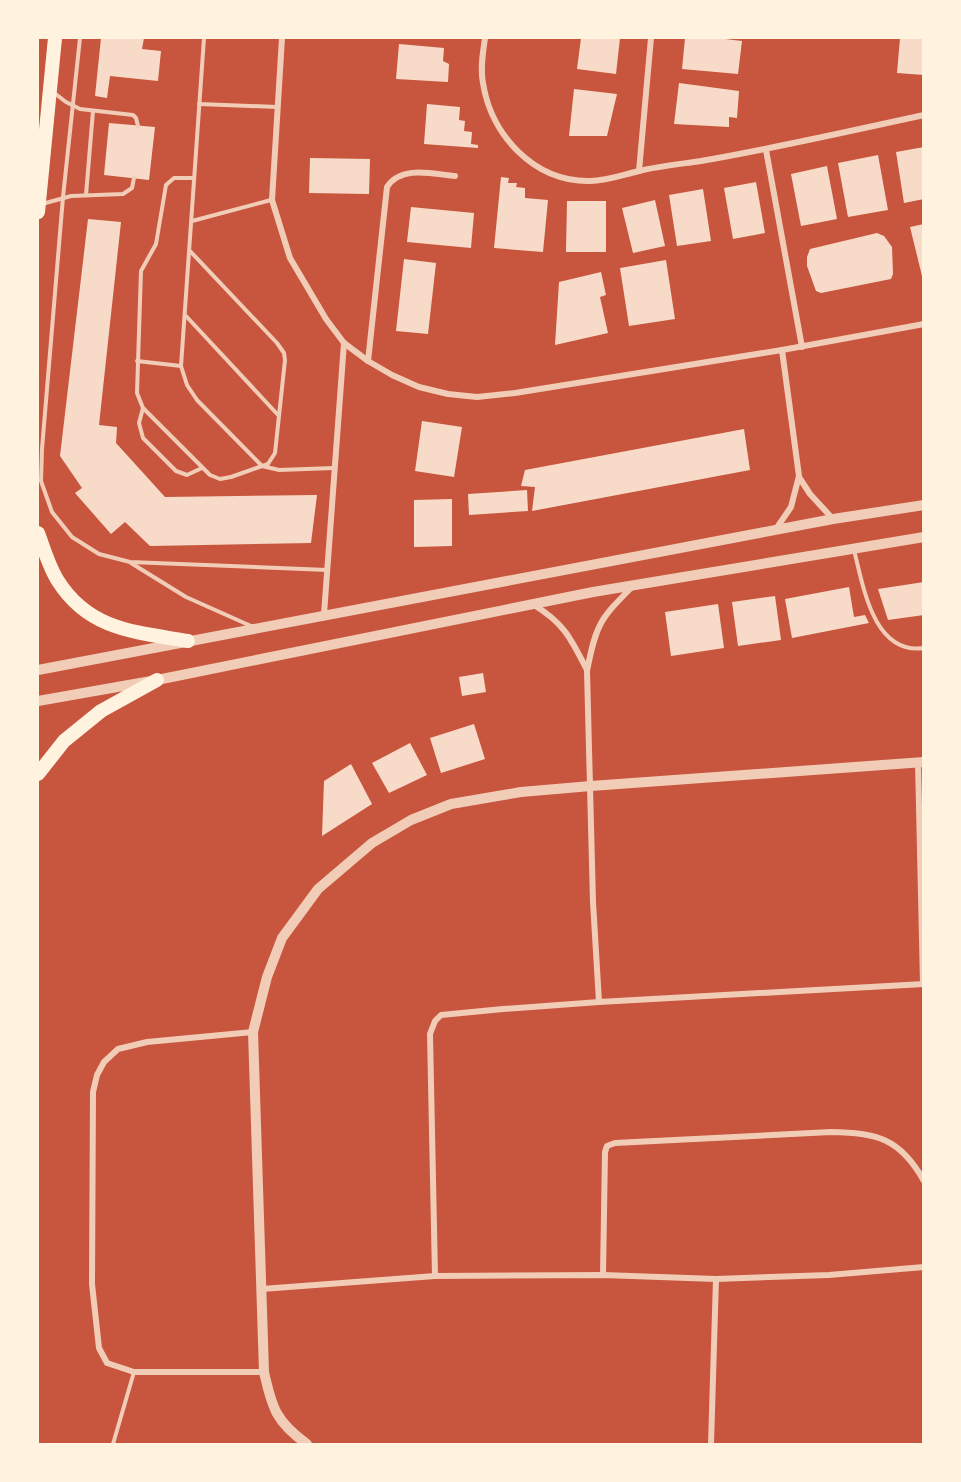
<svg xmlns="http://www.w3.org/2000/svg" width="961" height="1482" font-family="Quicksand,sans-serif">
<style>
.building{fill:#f7dbc8}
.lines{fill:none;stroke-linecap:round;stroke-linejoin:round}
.service{stroke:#f1ccb7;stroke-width:4}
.minor{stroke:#f1ccb7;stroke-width:6}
.tertiary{stroke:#f1ccb7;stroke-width:10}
.trunk{stroke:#fff3e0;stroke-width:14}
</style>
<rect width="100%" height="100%" fill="#c8553d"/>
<g class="building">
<path d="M101,38H144L142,49L161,51L158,81L110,76L107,98L95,96Z"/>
<path d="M581,38H620L616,74L577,69Z"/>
<path d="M685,38H717L742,41L738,74L682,69Z"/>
<path d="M900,38H924V75L897,73Z"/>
<path d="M399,44L444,48L443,61L449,64L448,82L396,79Z"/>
<path d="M679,83L739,91L737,118L729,117V127L674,124Z"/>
<path d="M574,89L617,94L607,136H569Z"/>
<path d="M427,104L460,107L459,120L465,121L464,131L472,132L471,144L478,145V148L424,144Z"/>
<path d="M109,123L155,127L149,180L104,175Z"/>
<path d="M924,147V199L904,203L896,152Z"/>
<path d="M878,155L888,210L848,217L838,163Z"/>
<path d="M310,158L370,159L369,194L309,193Z"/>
<path d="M827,166L837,219L801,226L791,174Z"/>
<path d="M501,177L509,178L508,183H517L516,187L525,188V198L548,200L543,252L494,248Z"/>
<path d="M756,182L765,233L733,239L724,188Z"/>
<path d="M703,189L711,241L677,246L669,195Z"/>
<path d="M655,200L665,246L633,253L622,208Z"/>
<path d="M567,201H606V252H566Z"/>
<path d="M411,207L474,213L471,248L407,242Z"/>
<path d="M88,219L121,222L99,425L117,427L116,443L165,497L317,495L311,543L150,546L125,522L111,534L75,493L82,488L60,456Z"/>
<path d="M924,224V280H923L910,227Z"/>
<path d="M877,233L884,236L892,247L893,274L891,279L821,293L816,291L807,266V257L810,249Z"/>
<path d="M404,259L436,263L428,334L396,331Z"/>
<path d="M666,260L675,319L629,326L620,268Z"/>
<path d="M601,272L606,295L600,297L608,333L555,345L559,282Z"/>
<path d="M422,421L462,427L454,477L415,471Z"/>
<path d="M744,429L750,470L532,511L535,487L521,486L525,470Z"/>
<path d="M527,490L528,511L469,515L468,494Z"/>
<path d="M452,499V546L414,547V500Z"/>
<path d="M924,582V615L888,620L878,589Z"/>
<path d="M849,587L854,617L865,615L869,623L792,638L785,599Z"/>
<path d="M775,596L781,640L738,646L732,602Z"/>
<path d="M718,604L724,648L671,656L665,612Z"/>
<path d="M483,673L486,692L462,696L459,677Z"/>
<path d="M474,724L485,759L441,773L430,738Z"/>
<path d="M410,743L427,775L389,793L372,763Z"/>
<path d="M351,764L372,804L322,836L324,781Z"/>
</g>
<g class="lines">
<g class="service">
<path d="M80,38L63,197L42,449L41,481L52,512L72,537L99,554L130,562L327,570"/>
<path d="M204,38L181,366L187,385L197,400L262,466L279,470L334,468"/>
<path d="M53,92L66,102L80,109L133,115L136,118L138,126"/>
<path d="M199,104L277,107"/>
<path d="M86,195L93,111"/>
<path d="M42,204L71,196L123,194L132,188L134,178"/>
<path d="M192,221L271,200"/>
<path d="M190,251L277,343L284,353L285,360L275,453L268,464L231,477L220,479L210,475L143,408L137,393L141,271L156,244L166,185L174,178H194"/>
<path d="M186,316L279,416"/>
<path d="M137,361L181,366"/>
<path d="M143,408L139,423L143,438L176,471L187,475L202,468"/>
<path d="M854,550C863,585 873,655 924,648"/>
<path d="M131,563L186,597L251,626"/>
<path d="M113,1444L134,1372"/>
</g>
<g class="minor">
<path d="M282,38L272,200L290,258L326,319L344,343L368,361L392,375L419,387L448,394L477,397L515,393L782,350L924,324"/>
<path d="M485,38C483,52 480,68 483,83C491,135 534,182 590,181C608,181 622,175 639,171C659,166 681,164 701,161C776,148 850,131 924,115"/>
<path d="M766,150L802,347"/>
<path d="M639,171L651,38"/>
<path d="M368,361L387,187C401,165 433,174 455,176"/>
<path d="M799,477L810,494L833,519"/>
<path d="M776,529L791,507L799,476L782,350"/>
<path d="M534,605C565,624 571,639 587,670"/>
<path d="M324,614L344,343"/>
<path d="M918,762L923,984"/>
<path d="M599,1002L593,902L587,671C596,624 600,619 633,586"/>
<path d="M253,1032L147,1042L118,1049L104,1062L97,1075L93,1092L92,1284L99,1348L107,1363L134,1372H264"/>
<path d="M603,1275L605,1152L607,1146L615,1143L831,1132C877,1133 900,1138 924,1181"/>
<path d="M435,1276L430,1034L435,1021L441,1015L503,1009L599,1002L924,984"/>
<path d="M262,1289L435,1276L603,1275L716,1279L829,1275L924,1267"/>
<path d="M711,1444L716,1279"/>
</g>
<g class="tertiary">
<path d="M38,670L833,519L924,505"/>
<path d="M38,701L157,680L593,592L924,537"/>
<path d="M307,1444C276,1422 272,1408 264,1372L253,1032L267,977L282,938L318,889L372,843L411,820L451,804L521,792L591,786L924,762"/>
</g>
<g class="trunk">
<path d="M38,212L55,38"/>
<path d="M38,533C44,549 49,567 58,581C89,630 135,632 188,641"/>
<path d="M38,774L64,741L101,711L157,680"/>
</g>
</g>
<rect width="961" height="1482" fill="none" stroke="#fff3e0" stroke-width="78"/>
</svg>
